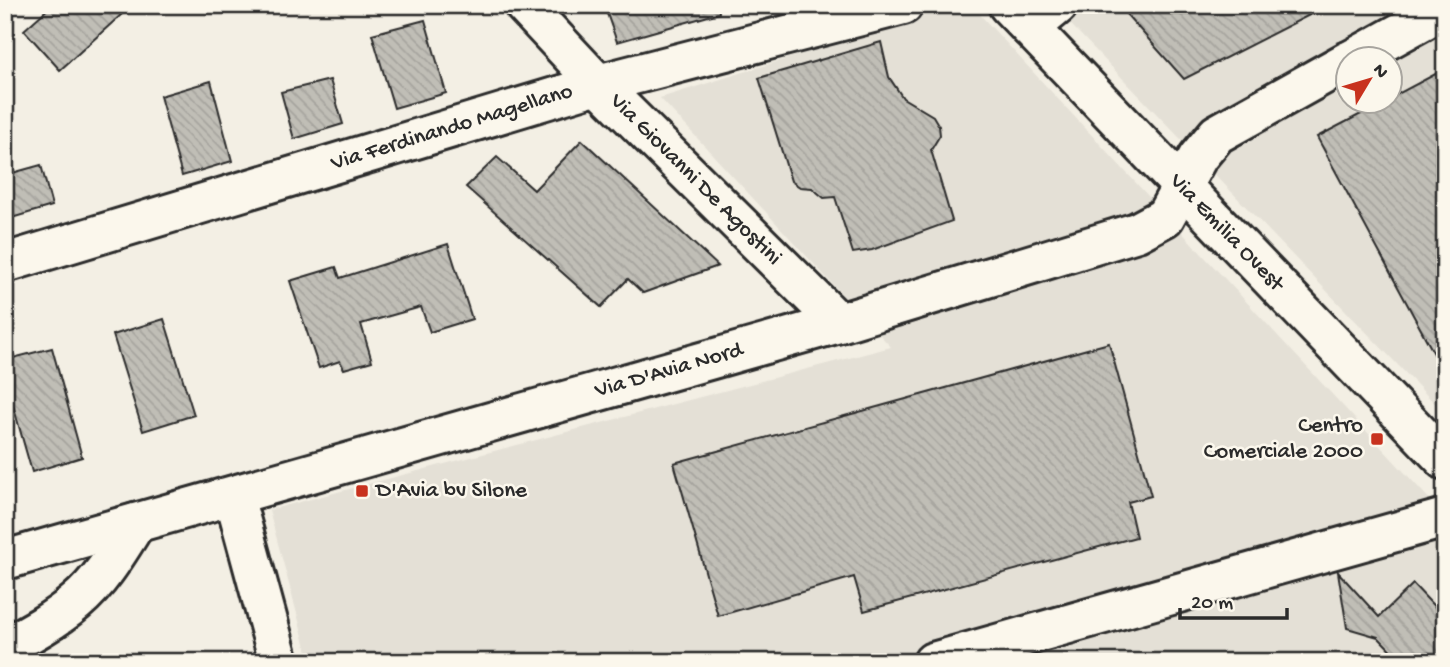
<svg xmlns="http://www.w3.org/2000/svg" width="1450" height="667" font-family="'Gochi Hand',sans-serif">
<style>
.built{fill:#e4e0d6;fill-rule:evenodd}
.building{fill:url(#building-back-hatch);stroke:#2b2b2b;stroke-width:2}
.lines{fill:none;stroke-linecap:round;stroke-linejoin:round}
.minor-casing{stroke:#2b2b2b;stroke-width:44}
.major-casing{stroke:#2b2b2b;stroke-width:44}
.minor{stroke:#fbf7ec;stroke-width:38}
.major{stroke:#fbf7ec;stroke-width:38}
.poi-dot{fill:#c8321e;stroke:#fbf7ec;stroke-width:2.5}
.labels{text-anchor:middle;dominant-baseline:central;stroke-width:5;stroke-linejoin:round;paint-order:stroke}
.street-label{font-size:23px;fill:#2b2b2b;stroke:#fbf7ec}
.poi-label{font-size:23px;fill:#2b2b2b;stroke:#fbf7ec;text-anchor:end}
</style>
<defs>
<pattern id="building-back-hatch" width="6" height="6" patternUnits="userSpaceOnUse" patternTransform="scale(1.75)"><rect width="6" height="6" fill="#c0beb6"/><path d="M-1 5l2 2M0 0l6 6M5-1l2 2" fill="none" stroke="#a5a39d"/></pattern>
</defs>
<rect width="100%" height="100%" fill="#f3efe4"/>
<filter id="ink" filterUnits="userSpaceOnUse"><feTurbulence type="fractalNoise" baseFrequency=".0143" numOctaves="2"/><feDisplacementMap in="SourceGraphic" scale="14" xChannelSelector="R" yChannelSelector="G"/><feConvolveMatrix kernelMatrix="1 2 1 2 8 2 1 2 1" color-interpolation-filters="sRGB"/></filter>
<g filter="url(#ink)">
<g class="built">
<path d="M960,5H971L1445,516V662H310L269,510L891,347L660,98Z"/>
<path d="M1052,5H1445V414ZM1348,60H1390V102H1348Z"/>
</g>
<g class="building">
<path d="M52,5H132L60,70L24,30Z"/>
<path d="M604,5H718L719,13L617,42Z"/>
<path d="M1118,5H1329L1184,79Z"/>
<path d="M425,20L446,93L394,108L372,34Z"/>
<path d="M881,42L889,77L903,98L933,116L939,126L940,135L931,150L952,221L872,250L853,253L835,197L824,198L812,188L800,187L791,181L759,78Z"/>
<path d="M1445,69V374L1317,137L1384,102H1390V98Z"/>
<path d="M330,80L343,124L294,139L281,92Z"/>
<path d="M211,81L232,161L182,176L160,96Z"/>
<path d="M582,140L718,266L643,293L628,279L601,307L466,187L497,157L534,190Z"/>
<path d="M41,165L52,206L5,220V175Z"/>
<path d="M448,244L472,319L430,332L421,307L361,324L372,361L344,369L340,361L319,368L290,281L336,267L340,278Z"/>
<path d="M164,319L194,415L143,431L113,335Z"/>
<path d="M1109,343L1151,496L1128,502L1136,537L864,611L854,577L718,616L674,463Z"/>
<path d="M52,348L82,457L32,472L5,377V360Z"/>
<path d="M1338,572L1379,617L1413,584L1445,618V662H1402L1378,637L1347,628Z"/>
</g>
<g class="lines">
<g class="minor-casing">
<g id="minor">
<path d="M524,5L598,84L839,323"/>
<path d="M1030,28L1058,5"/>
<path d="M1351,60L1445,8"/>
<path d="M5,263L598,84L903,5"/>
<path d="M234,496L279,662"/>
<path d="M5,560L839,323L1137,232L1165,217L1198,157L1217,134L1348,61"/>
<path d="M5,647C29,634 55,620 76,602C101,581 119,550 136,523"/>
<path d="M933,662L1445,518"/>
</g>
</g>
<g class="major-casing">
<path id="major" d="M1008,5L1445,460"/>
</g>
<use href="#minor" class="minor"/>
<use href="#major" class="major"/>
</g>
</g>
<g class="poi-dot">
<rect x="1370" y="432" width="14" height="14" rx="3.5"/>
<rect x="355" y="484" width="14" height="14" rx="3.5"/>
</g>
<g class="labels">
<g class="street-label">
<text transform="translate(452 128) rotate(-17)">Via Ferdinando Magellano</text>
<text transform="translate(695 180) rotate(45)">Via Giovanni De Agostini</text>
<text transform="translate(1226 233) rotate(46)">Via Emilia Ovest</text>
<text transform="translate(669 371) rotate(-16)">Via D'Avia Nord</text>
</g>
<g class="poi-label">
<text x="1363" y="426">Centro<tspan x="1363" dy="26">Comerciale 2000</tspan></text>
<text x="376" y="491" text-anchor="start">D'Avia bv Silone</text>
</g>
</g>
<rect width="1450" height="667" fill="none" stroke="#fbf7ec" stroke-width="28"/>
<rect x="14" y="14" width="1422" height="639" fill="none" stroke="#2b2b2b" stroke-width="2.5" filter="url(#ink)"/>
<g transform="translate(1369 80) rotate(52)"><circle r="33" fill="#fbf7ec" stroke="#a8a59f" stroke-width="2"/>
<path d="M0-5L12 26L0 18L-12 26Z" fill="#c8321e"/>
<text y="-10" font-size="19" font-weight="bold" text-anchor="middle" fill="#2b2b2b">N</text>
</g>
<path d="M1180 608v10h107v-10" fill="none" stroke="#2b2b2b" stroke-width="3.5"/>
<text x="1191" y="608" font-size="21" fill="#2b2b2b" stroke="#fbf7ec" stroke-width="5" paint-order="stroke">20 m</text>
</svg>
